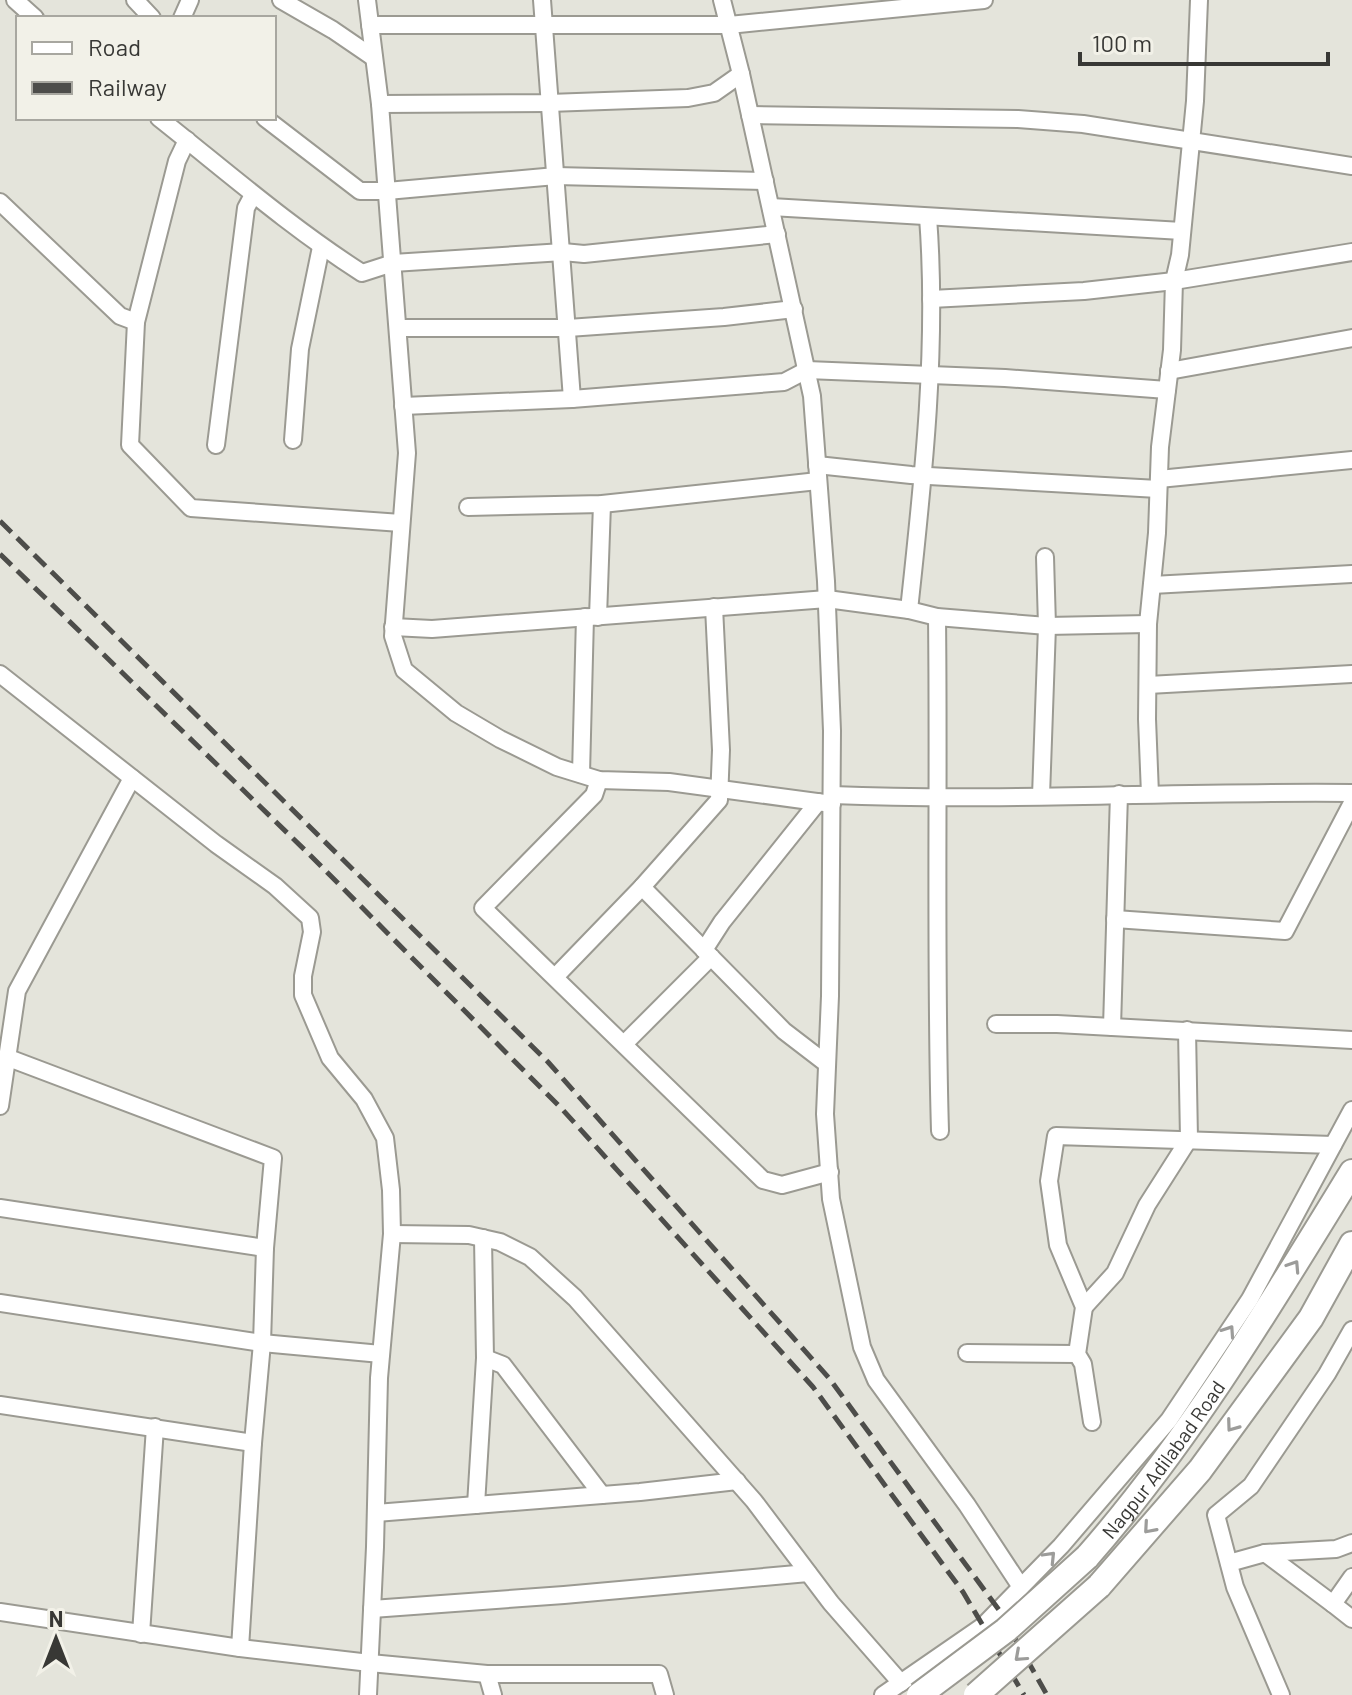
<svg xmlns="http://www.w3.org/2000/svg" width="1352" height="1695" font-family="Barlow,sans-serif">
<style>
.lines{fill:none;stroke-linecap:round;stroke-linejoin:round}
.minor-casing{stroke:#9b9a92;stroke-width:20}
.highway-casing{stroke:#9b9a92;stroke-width:28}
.minor{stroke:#fff;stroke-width:16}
.highway{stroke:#fff;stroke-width:24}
.rail{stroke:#4d4d4a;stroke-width:5;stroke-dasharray:16 8;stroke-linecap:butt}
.highway-bridge-casing{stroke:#9b9a92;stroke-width:28;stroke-linecap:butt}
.highway-bridge{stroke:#fff;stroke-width:24}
.oneway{stroke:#9c9c9a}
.labels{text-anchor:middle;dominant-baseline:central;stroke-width:6;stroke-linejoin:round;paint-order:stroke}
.street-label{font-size:20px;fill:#383835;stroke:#f2f1e8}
</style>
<rect width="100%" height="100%" fill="#e4e4db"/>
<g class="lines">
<g class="minor-casing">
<g id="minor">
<path d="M15,0L35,18"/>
<path d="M135,0L152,18"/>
<path d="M281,0L333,30L374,58"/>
<path d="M367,0L380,104L407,453L393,636L404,670L456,713L500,739L557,767L599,780L669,782L832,804"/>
<path d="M542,0L572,399"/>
<path d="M722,0L741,74L812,396L826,581L832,731L830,996L825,1114L831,1199L862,1347L876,1380L967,1505L1021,1587"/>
<path d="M182,18L190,0"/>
<path d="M370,25H729L984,0"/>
<path d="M380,104L549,103L688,98L714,93L741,74"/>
<path d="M750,115L1018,119L1083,124L1352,166"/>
<path d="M159,118C226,171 290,227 362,273L393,263L563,252L584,254L777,234"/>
<path d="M265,118L360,191H387L556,176L765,181"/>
<path d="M187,140L177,161L136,322L130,445L191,508L401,523"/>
<path d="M0,202L120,316L136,322"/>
<path d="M771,207L1182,231"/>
<path d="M931,299L1084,291L1174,281L1352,252"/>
<path d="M398,328H568L724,317L794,309"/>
<path d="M1169,371L1352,338"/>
<path d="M403,406L572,399L784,382L807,370L1005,378L1167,390"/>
<path d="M293,440L300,349L321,247"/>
<path d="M216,445L246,208L253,195"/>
<path d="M817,465L911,475L1158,489"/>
<path d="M1159,479L1352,460"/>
<path d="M468,507L602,504L818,481"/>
<path d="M1152,585L1352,574"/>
<path d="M909,610C923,481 938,348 928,217"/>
<path d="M598,617L602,504"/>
<path d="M937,617C939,789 935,960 940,1131"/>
<path d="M393,627L432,629L827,599L909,610L937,617L1047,626L1148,624"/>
<path d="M0,674L216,844L275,886L310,918L312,932L303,976V995L330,1058L364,1099L385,1138L391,1190L392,1234L379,1378L375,1547L368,1695"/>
<path d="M1148,685L1352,674"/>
<path d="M581,774L585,617"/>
<path d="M599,780L594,795L483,908L763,1180L782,1185L830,1172"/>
<path d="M1150,794L1147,719L1148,624L1157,533L1160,447L1172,350L1174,281L1180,255L1195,101L1199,0"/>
<path d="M832,795C1005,802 1179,791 1352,793"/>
<path d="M1041,796L1047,626L1045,557"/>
<path d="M642,887L784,1031L827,1064"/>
<path d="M1115,919L1285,931L1352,803"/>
<path d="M704,950L722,922L818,802"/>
<path d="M555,977L642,887L719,800L721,750L714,607"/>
<path d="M996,1024H1057L1352,1040"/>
<path d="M1112,1027L1119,794"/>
<path d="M624,1044L711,957"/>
<path d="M6,1057L273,1158L265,1248L262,1343L253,1443L240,1648"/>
<path d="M0,1106L17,991L132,778"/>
<path d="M0,1208L265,1248"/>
<path d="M392,1234L469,1235L500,1242L530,1257L575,1298L754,1501L831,1603L901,1683"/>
<path d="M0,1303L262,1343L381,1354"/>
<path d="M1084,1307L1115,1273L1147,1205L1189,1139L1187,1030"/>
<path d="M967,1353L1077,1354"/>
<path d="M485,1358L503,1365L602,1495"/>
<path d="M0,1405L253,1443"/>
<path d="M1092,1422L1083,1364L1077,1354L1084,1307L1058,1245L1049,1181L1056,1136L1333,1145"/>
<path d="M476,1505L485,1358L483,1238"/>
<path d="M376,1513L640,1492L737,1481"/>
<path d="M1265,1553L1333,1604L1352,1577"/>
<path d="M1229,1563L1265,1553L1336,1549L1352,1543"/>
<path d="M1333,1604L1352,1619"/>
<path d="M372,1609L564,1595L808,1573"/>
<path d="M0,1612L240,1648L370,1663L487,1674H659L665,1695"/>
<path d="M141,1634L155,1427"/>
<path d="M487,1674L493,1695"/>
<path d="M883,1695L983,1626L1061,1546L1169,1420L1250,1299L1352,1110"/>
<path d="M1281,1695L1235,1587L1216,1515L1251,1486L1327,1374L1352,1330"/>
</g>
</g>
<g class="highway-casing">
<g id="highway">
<path id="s1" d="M1087,1557C1189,1441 1271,1304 1352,1172"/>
<path d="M1099,1586L1200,1470L1311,1318L1352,1244"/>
</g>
</g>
<use href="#minor" class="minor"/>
<use href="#highway" class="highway"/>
<g class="rail">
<path d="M0,521L548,1062L829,1378L999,1610L1047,1695"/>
<path d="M0,554L309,854L562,1109L813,1387L963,1592L1024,1695"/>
</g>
<g class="highway-bridge-casing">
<g id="highway-bridge">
<path d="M919,1695L1006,1630L1087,1557"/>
<path d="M976,1695L1099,1586"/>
</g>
</g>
<use href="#highway-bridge" class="highway-bridge"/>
</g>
<defs><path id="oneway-chevron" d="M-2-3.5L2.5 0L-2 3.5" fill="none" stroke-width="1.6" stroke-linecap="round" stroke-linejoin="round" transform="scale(2)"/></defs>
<g class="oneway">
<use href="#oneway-chevron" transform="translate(1294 1266) rotate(-57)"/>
<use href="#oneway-chevron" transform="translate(1229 1331) rotate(-56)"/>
<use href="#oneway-chevron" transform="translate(1232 1426) rotate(126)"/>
<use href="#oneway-chevron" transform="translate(1149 1528) rotate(131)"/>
<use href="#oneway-chevron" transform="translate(1050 1557) rotate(-46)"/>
<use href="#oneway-chevron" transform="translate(1020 1656) rotate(138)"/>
</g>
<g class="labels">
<g class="street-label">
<text stroke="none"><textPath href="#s1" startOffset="124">Nagpur Adilabad Road</textPath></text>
</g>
</g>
<rect x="16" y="16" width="260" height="104" fill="#f2f1e8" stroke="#a8a7a0" stroke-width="2"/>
<rect x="32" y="42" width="40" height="12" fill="#ffffff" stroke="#a8a7a0" stroke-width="2"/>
<text x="88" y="56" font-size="24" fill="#383835">Road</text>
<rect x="32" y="82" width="40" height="12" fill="#4d4d4a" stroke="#a8a7a0" stroke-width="2"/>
<text x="88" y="96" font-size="24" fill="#383835">Railway</text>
<g transform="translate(56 1639)" stroke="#f2f1e8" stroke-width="6" paint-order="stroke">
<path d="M0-6L14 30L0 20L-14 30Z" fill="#383835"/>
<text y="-12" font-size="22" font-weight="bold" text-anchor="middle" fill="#383835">N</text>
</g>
<path d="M1080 52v12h248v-12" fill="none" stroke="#383835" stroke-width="4"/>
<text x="1092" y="52" font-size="24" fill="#383835" stroke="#f2f1e8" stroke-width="6" paint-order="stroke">100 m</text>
</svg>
